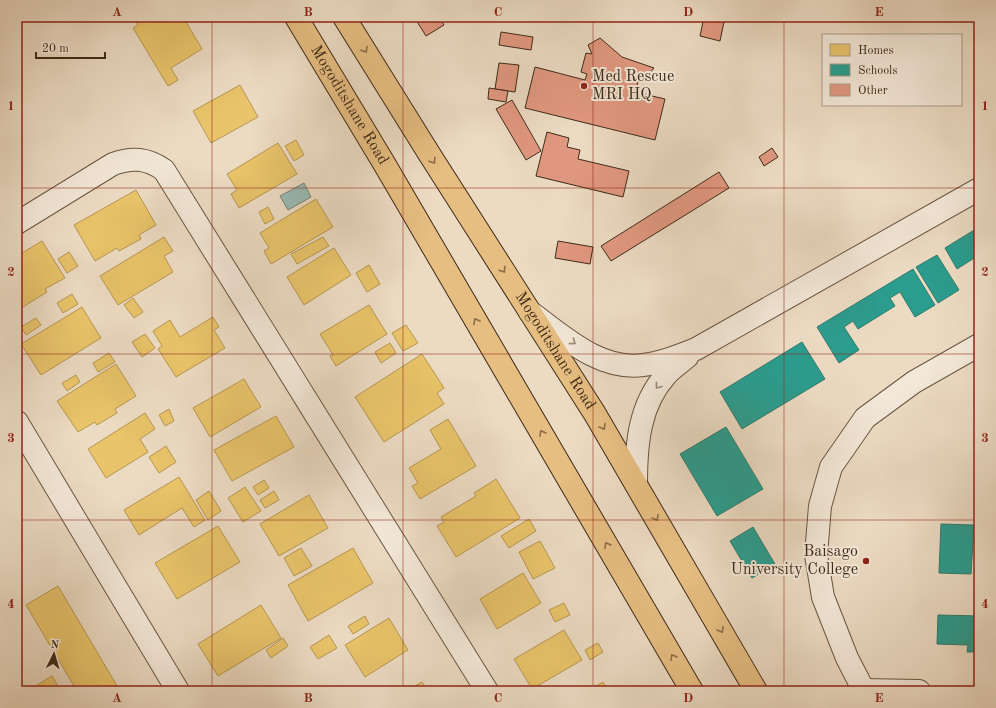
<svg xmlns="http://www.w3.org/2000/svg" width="996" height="708" font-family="'Old Standard TT',serif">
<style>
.water{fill:#99bbb5;stroke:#758176}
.homes{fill:#e9c46a;stroke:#b69651}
.schools{fill:#2a9d8f;stroke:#307a6b}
.building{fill:#e19880;stroke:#3e2a17}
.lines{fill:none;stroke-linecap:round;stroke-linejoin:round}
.minor-casing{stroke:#6a5642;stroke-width:24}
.major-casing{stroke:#3e2a17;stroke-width:24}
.minor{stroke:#f3e8d8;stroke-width:22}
.major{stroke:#e6be82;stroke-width:22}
.oneway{stroke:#8a6d47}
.oneway2{stroke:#988978}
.grid{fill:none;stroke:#8f2418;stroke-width:1;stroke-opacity:0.55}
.poi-dot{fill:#8f2418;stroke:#f3e8d8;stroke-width:1.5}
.labels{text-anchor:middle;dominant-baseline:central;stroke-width:4;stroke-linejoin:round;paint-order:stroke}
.poi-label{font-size:16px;fill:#3e2a17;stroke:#f3e8d8;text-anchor:start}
.street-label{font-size:16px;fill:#3e2a17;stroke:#f3e8d8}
.neatline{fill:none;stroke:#8f2418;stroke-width:1.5}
.grid-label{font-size:13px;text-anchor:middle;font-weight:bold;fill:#8f2418}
</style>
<rect width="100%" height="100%" fill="#ecdbc3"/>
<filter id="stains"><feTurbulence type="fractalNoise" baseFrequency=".005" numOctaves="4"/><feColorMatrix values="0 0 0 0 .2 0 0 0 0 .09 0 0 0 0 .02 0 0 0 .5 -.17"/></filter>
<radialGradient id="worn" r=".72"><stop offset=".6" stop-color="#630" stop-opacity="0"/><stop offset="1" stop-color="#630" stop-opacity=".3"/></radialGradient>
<path class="water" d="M304,183L311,197L288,210L280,196Z"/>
<g class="homes">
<path d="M127,17H183L202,49L171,68L178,80L168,86L133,28L138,25L134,18L130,21Z"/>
<path d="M240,85L258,117L211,143L193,111Z"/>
<path d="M296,140L304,155L294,161L285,146Z"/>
<path d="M278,143L297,174L239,208L231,194L237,190L227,174Z"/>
<path d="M136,190L156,225L139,235L141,239L119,251L117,248L95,261L74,225Z"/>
<path d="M316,199L333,227L271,264L264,251L269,248L260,233Z"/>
<path d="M268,207L274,219L265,224L259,212Z"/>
<path d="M164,237L173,251L164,256L173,272L118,305L100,276Z"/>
<path d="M323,237L329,246L297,264L291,254Z"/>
<path d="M42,241L65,278L45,289L47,292L18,310L17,256Z"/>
<path d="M334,248L351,275L304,305L287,277Z"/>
<path d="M69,252L78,266L67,273L58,259Z"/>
<path d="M369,265L380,284L367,292L356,273Z"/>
<path d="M72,294L78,304L63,313L57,303Z"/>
<path d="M133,298L143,312L134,318L124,305Z"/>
<path d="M369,305L387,334L336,366L330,356L333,355L320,334Z"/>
<path d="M82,307L101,338L41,375L21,344Z"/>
<path d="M213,317L219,327L214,330L225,348L176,377L158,349L162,346L153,331L170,320L180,337Z"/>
<path d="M36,318L41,325L26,335L21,327Z"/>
<path d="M406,325L418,343L403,351L392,333Z"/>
<path d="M145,334L155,348L142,357L132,342Z"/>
<path d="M390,343L396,353L381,363L375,352Z"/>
<path d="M109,353L115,362L98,372L93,363Z"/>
<path d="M422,354L444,388L437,393L444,404L384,442L355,397Z"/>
<path d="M116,364L136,396L115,409L117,413L97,425L95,422L78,432L57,401Z"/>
<path d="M76,375L80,382L67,391L62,383Z"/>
<path d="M244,379L261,407L210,437L193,408Z"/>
<path d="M169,409L174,421L165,426L159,415Z"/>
<path d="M145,413L155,429L140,439L148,452L106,478L88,449Z"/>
<path d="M276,416L294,447L232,481L214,450Z"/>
<path d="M448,419L476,466L420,499L412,486L418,483L409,468L441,449L430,430Z"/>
<path d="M166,446L176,462L159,473L149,457Z"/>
<path d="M179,477L205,520L194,527L182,508L139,535L124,510Z"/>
<path d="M496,479L520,518L456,557L437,526L444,522L441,517L476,496L474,493Z"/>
<path d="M264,480L269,488L258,495L253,487Z"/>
<path d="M245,487L261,511L243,522L228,498Z"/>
<path d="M209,491L221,511L208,520L196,500Z"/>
<path d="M274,491L279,500L265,508L260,500Z"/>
<path d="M309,495L328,528L279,556L260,524Z"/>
<path d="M529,519L536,531L509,548L501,536Z"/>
<path d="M218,526L240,562L177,599L155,563Z"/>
<path d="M540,541L555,568L533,579L519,552Z"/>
<path d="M301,548L312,566L294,576L284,558Z"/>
<path d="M353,548L373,583L308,621L288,585Z"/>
<path d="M523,573L541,603L497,629L480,599Z"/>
<path d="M58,586L120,691H77L26,605Z"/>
<path d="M564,603L570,615L555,622L549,610Z"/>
<path d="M261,605L281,638L218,676L198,644Z"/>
<path d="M365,616L369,624L353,634L348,626Z"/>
<path d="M389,618L408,650L365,677L345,645Z"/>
<path d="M564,630L582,660L532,689L514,659Z"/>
<path d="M329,635L337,648L318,659L310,647Z"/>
<path d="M283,638L288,646L271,658L266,650Z"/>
<path d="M598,643L603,652L590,660L585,650Z"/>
<path d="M52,676L61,691H36L34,687Z"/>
<path d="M422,682L428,691H406Z"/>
<path d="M603,682L608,691H588Z"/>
</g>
<g class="schools">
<path d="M979,227V255L957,269L945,248Z"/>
<path d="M937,255L959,290L938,303L916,267Z"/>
<path d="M913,269L935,305L915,317L900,292L890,298L895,306L858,329L853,321L844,327L859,350L839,363L817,327Z"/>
<path d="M802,342L825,379L742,429L720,392Z"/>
<path d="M726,427L763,489L717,516L680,454Z"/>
<path d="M941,524L974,525L971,574L939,573Z"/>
<path d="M753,527L775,564L752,578L730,541Z"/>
<path d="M938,615L979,616V652H967L968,645L937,644Z"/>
</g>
<g class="building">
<path d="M420,17H439L444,25L426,36L416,20Z"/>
<path d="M472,17H488L487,20Z"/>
<path d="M704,17H725L720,41L700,36Z"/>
<path d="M501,32L533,37L531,50L499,45Z"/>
<path d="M600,38L622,57L654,68L645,79H639L635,92L665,99L655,140L525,108L535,67L585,80L587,74L581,72L586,53L592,54L588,45Z"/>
<path d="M499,63L519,65L515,92L495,89Z"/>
<path d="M489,88L508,91L506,102L488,99Z"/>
<path d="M512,100L541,151L526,160L496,109Z"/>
<path d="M547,132L569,138L567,147L580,150L578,159L629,171L623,197L536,176Z"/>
<path d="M772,148L778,157L764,166L759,157Z"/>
<path d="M719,172L729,188L611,261L601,246Z"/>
<path d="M558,241L593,247L590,264L555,258Z"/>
</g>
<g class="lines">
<g class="minor-casing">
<g id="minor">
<path d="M17,223L113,164C132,157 147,158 164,170L487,691"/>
<path d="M530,312C562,335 599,371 643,365C661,363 678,356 696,349L979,189"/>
<path d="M17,422L178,691"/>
<path d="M636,484C636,445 639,405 666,375C672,368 680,363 687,357"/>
<path d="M863,690L919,691"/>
<path d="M864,691L847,658L823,597L816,555L820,506L831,467L865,418L914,382L979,345"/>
</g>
</g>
<g class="major-casing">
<g id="major">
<path id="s1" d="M296,17L385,165L692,691"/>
<path id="s2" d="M344,17L428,152L595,414L756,691"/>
</g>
</g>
<use href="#minor" class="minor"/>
<use href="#major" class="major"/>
</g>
<defs><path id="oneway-chevron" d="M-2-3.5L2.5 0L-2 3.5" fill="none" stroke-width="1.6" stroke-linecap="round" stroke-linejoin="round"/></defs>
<g class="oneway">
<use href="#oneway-chevron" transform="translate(365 50) rotate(58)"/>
<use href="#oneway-chevron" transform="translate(433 161) rotate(57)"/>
<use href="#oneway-chevron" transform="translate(503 270) rotate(57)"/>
<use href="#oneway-chevron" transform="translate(476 321) rotate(-120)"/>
<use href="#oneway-chevron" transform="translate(603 427) rotate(59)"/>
<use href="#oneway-chevron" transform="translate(542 433) rotate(-120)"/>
<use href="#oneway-chevron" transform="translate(656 518) rotate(60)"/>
<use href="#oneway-chevron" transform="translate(607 545) rotate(-120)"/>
<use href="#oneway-chevron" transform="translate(721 630) rotate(60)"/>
<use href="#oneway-chevron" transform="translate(673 657) rotate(-120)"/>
</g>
<g class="oneway2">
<use href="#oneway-chevron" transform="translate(573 342) rotate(36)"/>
<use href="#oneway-chevron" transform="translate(658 386) rotate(127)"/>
</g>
<path class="grid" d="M212,17V691M403,17V691M593,17V691M784,17V691M17,188H979M17,354H979M17,520H979"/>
<g class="poi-dot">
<circle cx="584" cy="86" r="4"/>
<circle cx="866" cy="561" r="4"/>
</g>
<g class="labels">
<g class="poi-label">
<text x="592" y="77">Med Rescue<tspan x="592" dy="18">MRI HQ</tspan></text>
<text x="858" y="552" text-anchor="end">Baisago<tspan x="858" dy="18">University College</tspan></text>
</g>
<g class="street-label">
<text stroke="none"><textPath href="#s1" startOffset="103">Mogoditshane Road</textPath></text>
<text stroke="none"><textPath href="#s2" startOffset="395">Mogoditshane Road</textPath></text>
</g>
</g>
<rect width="996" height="708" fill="none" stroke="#ecdbc3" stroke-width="44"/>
<rect x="822" y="34" width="140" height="72" fill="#f3e8d8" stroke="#ab9c8b"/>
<rect x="830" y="44" width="20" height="12" fill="#e9c46a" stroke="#ab9c8b"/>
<text x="858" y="54" font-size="12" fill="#3e2a17">Homes</text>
<rect x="830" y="64" width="20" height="12" fill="#2a9d8f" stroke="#ab9c8b"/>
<text x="858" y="74" font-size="12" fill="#3e2a17">Schools</text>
<rect x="830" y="84" width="20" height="12" fill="#e19880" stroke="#ab9c8b"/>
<text x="858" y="94" font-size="12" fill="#3e2a17">Other</text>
<g transform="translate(54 654) rotate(5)" stroke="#f3e8d8" stroke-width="3" paint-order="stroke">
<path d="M0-3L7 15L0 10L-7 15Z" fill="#3e2a17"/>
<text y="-6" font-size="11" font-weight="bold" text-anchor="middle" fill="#3e2a17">N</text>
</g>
<path d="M36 52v6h69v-6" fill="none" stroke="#3e2a17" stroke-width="2"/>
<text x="42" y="52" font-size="12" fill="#3e2a17" stroke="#f3e8d8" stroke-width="3" paint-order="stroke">20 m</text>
<rect x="22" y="22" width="952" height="664" class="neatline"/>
<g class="grid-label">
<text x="117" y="16">A</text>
<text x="308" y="16">B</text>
<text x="498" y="16">C</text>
<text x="688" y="16">D</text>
<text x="879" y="16">E</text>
<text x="11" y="110">1</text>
<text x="985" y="110">1</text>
<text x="11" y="276">2</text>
<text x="985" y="276">2</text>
<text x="11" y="442">3</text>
<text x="985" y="442">3</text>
<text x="11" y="608">4</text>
<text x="985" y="608">4</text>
<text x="117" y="702">A</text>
<text x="308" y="702">B</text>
<text x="498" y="702">C</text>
<text x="688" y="702">D</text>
<text x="879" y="702">E</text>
</g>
<rect width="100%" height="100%" filter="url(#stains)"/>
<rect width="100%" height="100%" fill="url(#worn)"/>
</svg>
